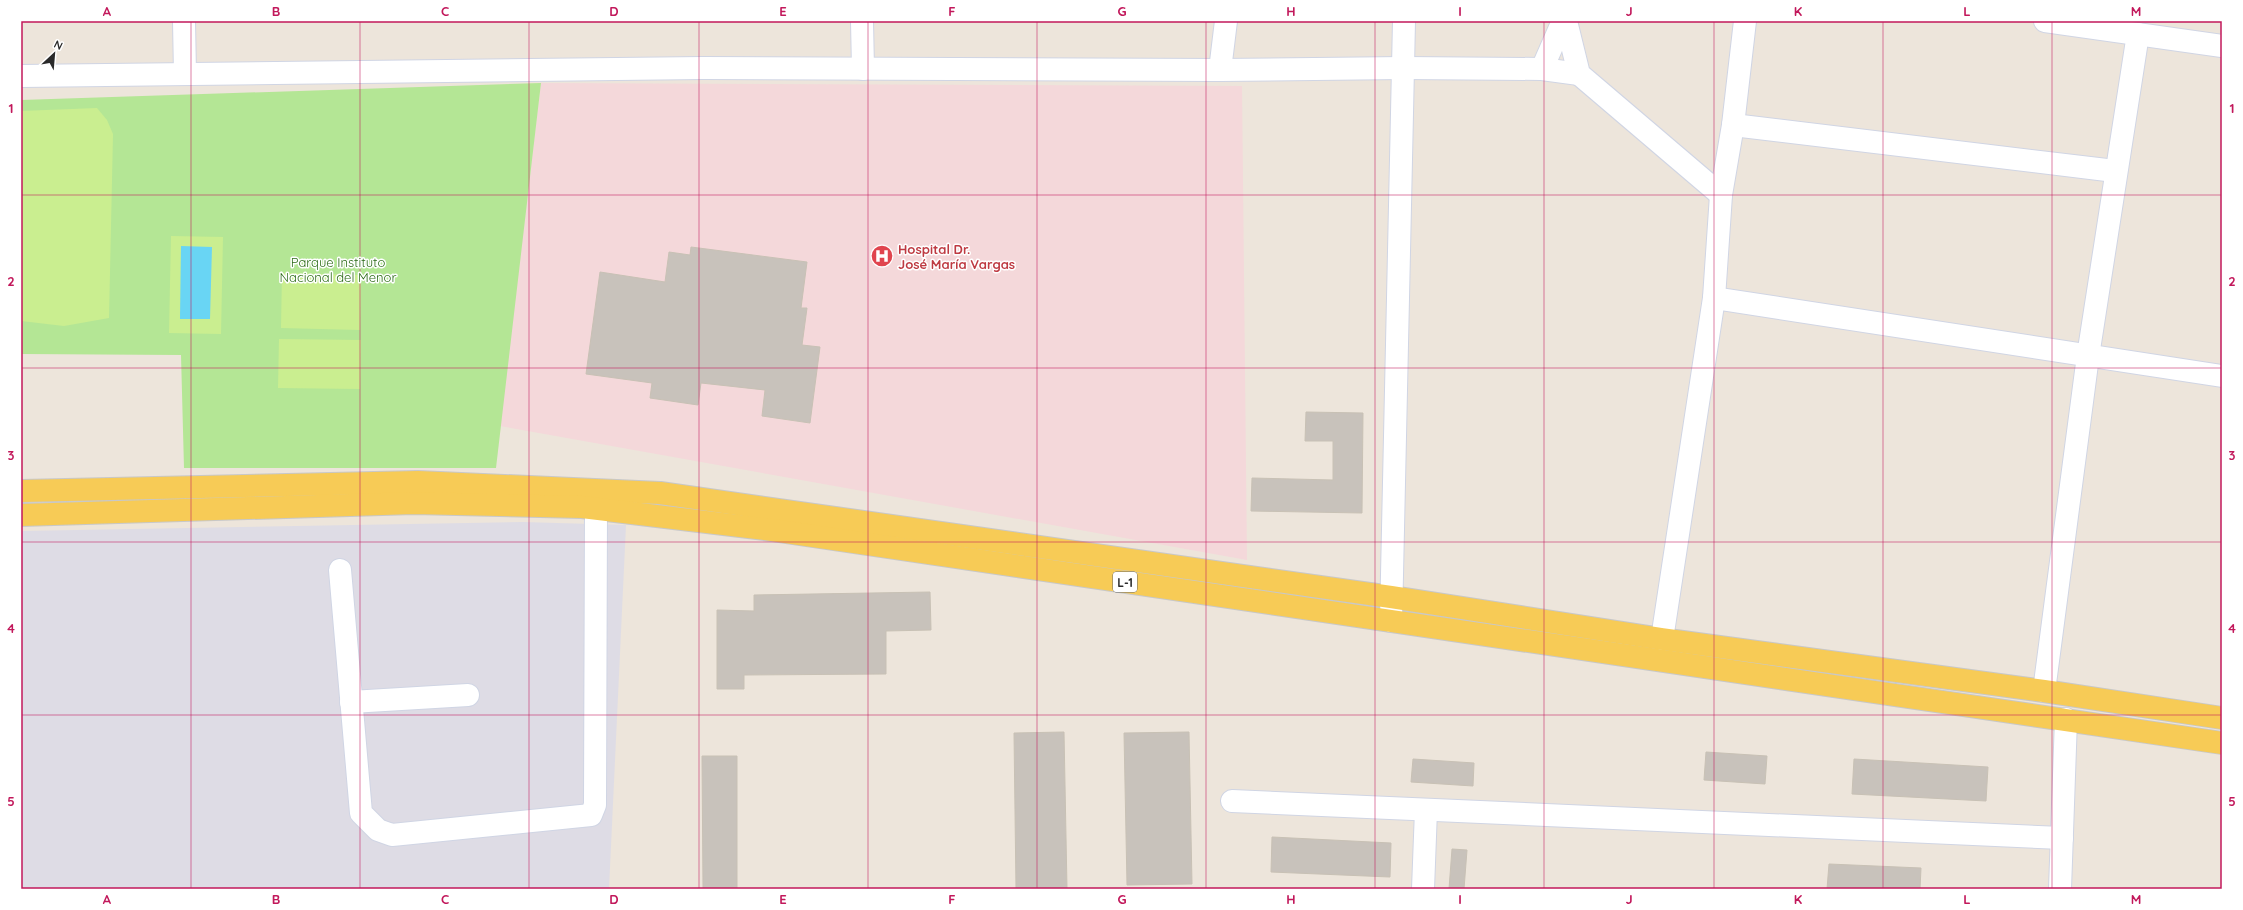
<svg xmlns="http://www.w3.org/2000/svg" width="2243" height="910" font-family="Quicksand,sans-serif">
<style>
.industrial{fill:#dedce5}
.medical{fill:#f4d8da}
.green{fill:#b4e695}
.pitch{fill:#caee90}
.water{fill:#69d5f4}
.building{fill:#c8c2bb;stroke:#c8c1b5}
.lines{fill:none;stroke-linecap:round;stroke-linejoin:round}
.minor-casing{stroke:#d0d5e4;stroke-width:24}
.major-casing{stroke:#c8c8c8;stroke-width:24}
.minor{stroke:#fff;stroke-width:22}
.major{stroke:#f7cb56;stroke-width:22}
.grid{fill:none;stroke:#c2185b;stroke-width:1;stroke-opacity:0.55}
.labels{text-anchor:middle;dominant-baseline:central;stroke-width:3;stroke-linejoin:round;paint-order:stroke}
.shield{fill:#fff;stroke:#6a6a6a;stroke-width:1}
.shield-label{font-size:12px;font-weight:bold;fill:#2a2a2a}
.health-label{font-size:13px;font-weight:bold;fill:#be3a42;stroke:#fff;text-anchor:start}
.park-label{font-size:13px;fill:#2b6b16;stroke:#fff}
.neatline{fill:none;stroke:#c2185b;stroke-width:1.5}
.grid-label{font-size:13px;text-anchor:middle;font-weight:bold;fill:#c2185b}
</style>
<rect width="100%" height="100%" fill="#ede5db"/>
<path class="industrial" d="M523,522L626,525L609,889H21V531Z"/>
<path class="medical" d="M541,83L1242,86L1247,560L500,426Z"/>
<path class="green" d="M541,83L496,468H184L181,355L21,354V100Z"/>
<g class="pitch">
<path d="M97,108L107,120L113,134L109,318L64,326L21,321V111Z"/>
<path d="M171,236L223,237L221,334L169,333Z"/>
<path d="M282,273L361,275L360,330L281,328Z"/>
<path d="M279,339L361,340L360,389L278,388Z"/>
</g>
<path class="water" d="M181,246L212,247L210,319H180Z"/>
<g class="building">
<path d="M691,247L807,262L801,308H807L802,345L820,347L810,423L762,416L765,390L701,383L698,405L650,398L652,383L586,374L600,272L665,282L669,252L690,255Z"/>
<path d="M1306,412L1363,413L1362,513L1251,511L1252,478L1333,480V441H1305Z"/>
<path d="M930,592L931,630L886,631V674L744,675V689H717V610L754,611V595Z"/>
<path d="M1064,732L1067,889H1016L1014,733Z"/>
<path d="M1189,732L1192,884L1127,885L1124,733Z"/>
<path d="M1706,752L1767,756L1765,784L1704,780Z"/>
<path d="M702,756H737V888H703Z"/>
<path d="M1413,759L1474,763L1473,786L1411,782Z"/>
<path d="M1854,759L1988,767L1986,801L1852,794Z"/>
<path d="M1272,837L1391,843L1390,877L1271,872Z"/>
<path d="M1452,849L1467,850L1464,889H1449Z"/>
<path d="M1829,864L1921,868L1920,889H1827Z"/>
</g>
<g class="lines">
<g class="minor-casing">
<g id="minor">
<path d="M184,21L185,74"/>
<path d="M862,21L863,69"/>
<path d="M1566,21L1579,74L1721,195"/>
<path d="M2045,21L2222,46"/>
<path d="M1542,69L1563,21"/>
<path d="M1220,70L1226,21"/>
<path d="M21,76L703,68L1220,70L1404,68L1542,69L1579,74"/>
<path d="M1733,125L2115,171"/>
<path d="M1714,298L2222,376"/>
<path d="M340,570L361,813L378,830L392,835L591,815L595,805L596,509"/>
<path d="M1391,621L1404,21"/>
<path d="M1662,639L1714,298L1721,195L1733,125L1745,21"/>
<path d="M2044,691L2088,356L2138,34"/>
<path d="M351,702L468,695"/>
<path d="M1232,801L2062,838"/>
<path d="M1423,889L1426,810"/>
<path d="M2060,889L2066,719"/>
</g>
</g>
<g class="major-casing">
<g id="major">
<path d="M21,491L418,482L660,493L1391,597L1662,639L2044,691L2222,718"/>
<path d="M21,515L414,503L582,507L772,530L2222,743"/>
</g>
</g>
<use href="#minor" class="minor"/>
<use href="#major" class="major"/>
</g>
<path class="grid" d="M191,21V889M360,21V889M529,21V889M699,21V889M868,21V889M1037,21V889M1206,21V889M1375,21V889M1544,21V889M1714,21V889M1883,21V889M2052,21V889M21,195H2222M21,368H2222M21,542H2222M21,715H2222"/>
<defs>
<g id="hospital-disc" transform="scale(1.15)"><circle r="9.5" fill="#e0444e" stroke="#fff"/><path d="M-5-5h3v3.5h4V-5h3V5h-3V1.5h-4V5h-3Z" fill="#fff"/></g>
</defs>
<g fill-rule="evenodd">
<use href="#hospital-disc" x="882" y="256"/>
</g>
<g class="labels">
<rect class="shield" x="1113" y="572" width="24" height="20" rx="3"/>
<g class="shield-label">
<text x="1125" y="582">L-1</text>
</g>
<g class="health-label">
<text x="898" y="249">Hospital Dr.<tspan x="898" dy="15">José María Vargas</tspan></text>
</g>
<g class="park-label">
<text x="338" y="262">Parque Instituto<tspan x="338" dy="15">Nacional del Menor</tspan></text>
</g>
</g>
<rect width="2243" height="910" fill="none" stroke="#ffffff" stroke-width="44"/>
<g transform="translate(54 54) rotate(26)" stroke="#ffffff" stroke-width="3" paint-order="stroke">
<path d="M0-3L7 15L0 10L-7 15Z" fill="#2a2a2a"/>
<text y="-6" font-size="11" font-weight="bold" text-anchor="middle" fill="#2a2a2a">N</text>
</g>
<rect x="22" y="22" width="2199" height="866" class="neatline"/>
<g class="grid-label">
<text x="107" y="16">A</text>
<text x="276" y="16">B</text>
<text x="445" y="16">C</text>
<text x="614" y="16">D</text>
<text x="783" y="16">E</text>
<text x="952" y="16">F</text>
<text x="1122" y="16">G</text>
<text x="1291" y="16">H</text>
<text x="1460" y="16">I</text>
<text x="1629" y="16">J</text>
<text x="1798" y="16">K</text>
<text x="1967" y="16">L</text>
<text x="2136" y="16">M</text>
<text x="11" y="113">1</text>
<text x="2232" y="113">1</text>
<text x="11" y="286">2</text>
<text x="2232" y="286">2</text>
<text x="11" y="460">3</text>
<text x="2232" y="460">3</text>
<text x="11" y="633">4</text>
<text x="2232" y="633">4</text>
<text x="11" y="806">5</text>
<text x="2232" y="806">5</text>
<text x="107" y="904">A</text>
<text x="276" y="904">B</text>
<text x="445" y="904">C</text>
<text x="614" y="904">D</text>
<text x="783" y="904">E</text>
<text x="952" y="904">F</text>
<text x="1122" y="904">G</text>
<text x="1291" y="904">H</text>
<text x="1460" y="904">I</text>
<text x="1629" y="904">J</text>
<text x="1798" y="904">K</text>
<text x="1967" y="904">L</text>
<text x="2136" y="904">M</text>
</g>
</svg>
